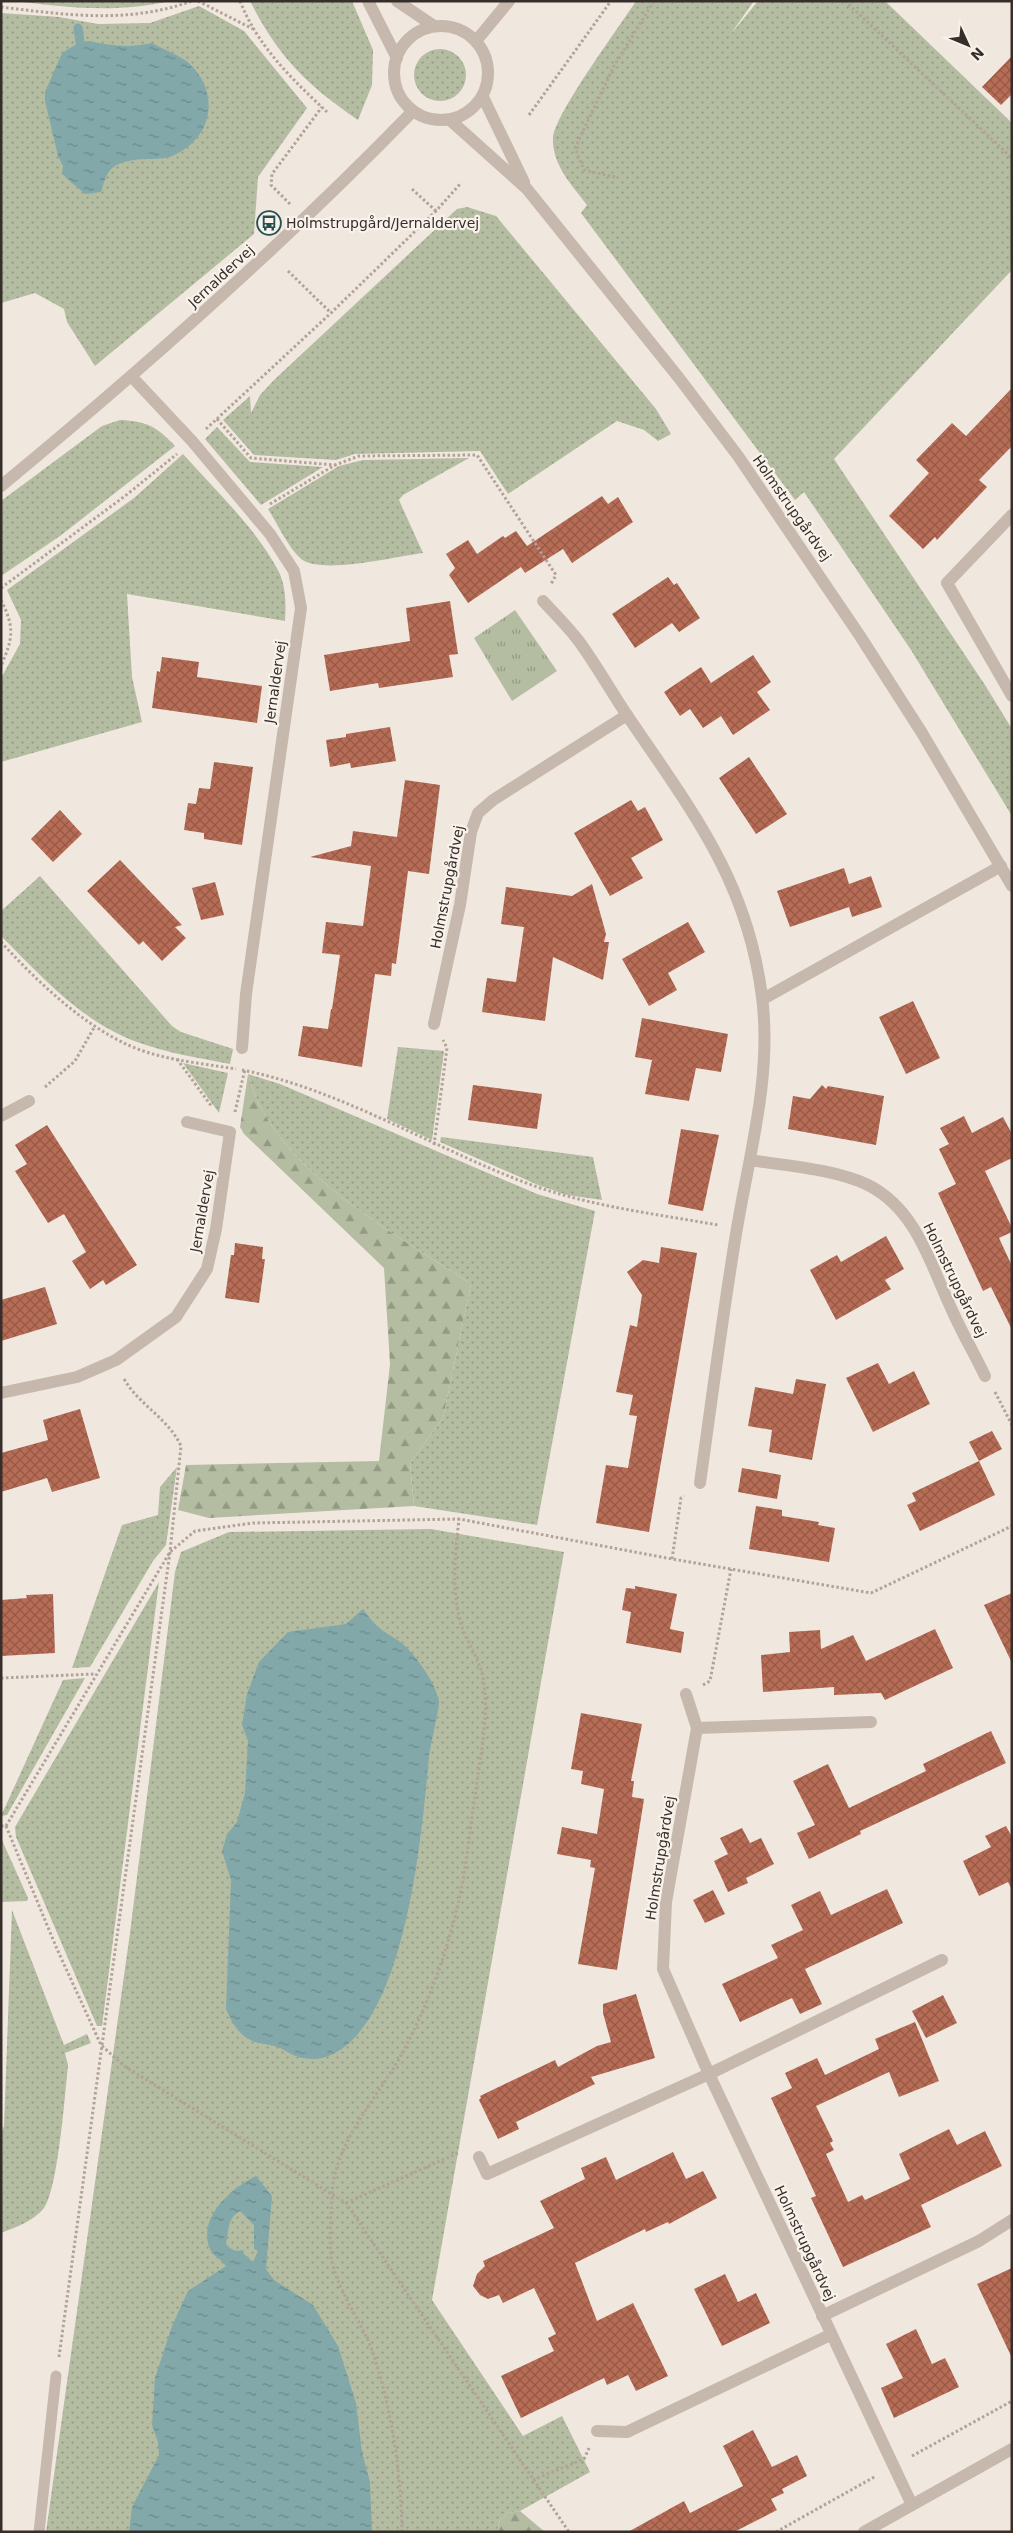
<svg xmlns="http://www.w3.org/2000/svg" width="1013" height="2533" font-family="'DejaVu Sans',sans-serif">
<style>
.grass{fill:url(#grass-dots)}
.forest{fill:url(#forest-firs)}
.park{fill:url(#park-tufts)}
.water{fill:url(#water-ripples);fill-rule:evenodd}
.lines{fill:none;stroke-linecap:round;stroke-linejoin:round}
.stream{stroke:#82a8a9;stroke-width:9}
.building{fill:url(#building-cross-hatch)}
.path{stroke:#b2a297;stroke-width:3;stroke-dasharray:2.5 2.5;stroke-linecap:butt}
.service{stroke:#c6b8ac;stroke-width:11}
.minor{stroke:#c6b8ac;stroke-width:12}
.tertiary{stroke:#c6b8ac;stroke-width:12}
.labels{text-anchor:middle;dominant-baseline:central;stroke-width:4.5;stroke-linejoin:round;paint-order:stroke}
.poi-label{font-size:14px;fill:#362e2a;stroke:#f8f2eb;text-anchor:start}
.street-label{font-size:14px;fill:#362e2a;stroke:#f8f2eb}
</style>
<defs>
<pattern id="grass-dots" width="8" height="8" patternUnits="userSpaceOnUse" patternTransform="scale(1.25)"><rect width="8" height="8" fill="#b4bda1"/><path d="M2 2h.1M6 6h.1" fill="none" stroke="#939a83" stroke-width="1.8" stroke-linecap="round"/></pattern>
<pattern id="forest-firs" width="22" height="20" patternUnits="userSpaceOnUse" patternTransform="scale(1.25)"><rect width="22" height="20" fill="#b4bda1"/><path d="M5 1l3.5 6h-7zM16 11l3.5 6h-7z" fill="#939a83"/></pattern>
<pattern id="park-tufts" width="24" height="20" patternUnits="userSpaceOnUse" patternTransform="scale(1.25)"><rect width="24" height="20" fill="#b4bda1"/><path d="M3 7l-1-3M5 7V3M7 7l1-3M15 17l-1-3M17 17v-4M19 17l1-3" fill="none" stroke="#939a83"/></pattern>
<pattern id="water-ripples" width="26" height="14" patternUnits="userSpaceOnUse" patternTransform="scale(1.25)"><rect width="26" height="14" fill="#82a8a9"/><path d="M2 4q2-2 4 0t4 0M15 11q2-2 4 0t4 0" fill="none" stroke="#6b898a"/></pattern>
<pattern id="building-cross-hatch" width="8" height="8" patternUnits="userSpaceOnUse" patternTransform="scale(1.25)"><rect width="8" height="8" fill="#b76c56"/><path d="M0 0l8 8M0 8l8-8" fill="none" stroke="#965947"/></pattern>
</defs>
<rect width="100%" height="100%" fill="#f0e8df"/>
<g class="grass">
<path d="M16,1H170C120,13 66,8 16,1Z"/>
<path d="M250,1H352L373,50L372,85L358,120C307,85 279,58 250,1Z"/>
<path d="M636,1H754L730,35L758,1H885L1012,123V270L834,459L985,685L1012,729V816L911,650L804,492L795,500L581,213L587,205C572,185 552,165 553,138C554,115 620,26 636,1Z"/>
<path d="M199,6L244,31L307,108L258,177L254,234L95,366L67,322L64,309L35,293L1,303V13L59,17L98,24L150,23Z"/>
<circle cx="440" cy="75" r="26"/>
<path d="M467,207L496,216L656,409L671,434L658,441L644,430L617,421L508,494L480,451L355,454L336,460L254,455L223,420L250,396L251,413L260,395L274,380L457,209Z"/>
<path d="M120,420C147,421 157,427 175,446L60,536L1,576V501L102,426Z"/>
<path d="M217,427L250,462L323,467L261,505L205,439Z"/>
<path d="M183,454C216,491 256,528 279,572C286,587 286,605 285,621L127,594L132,677L142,722L1,762V678L20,644L21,620L7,590L134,498Z"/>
<path d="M469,458L403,495L399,500L423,553C397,556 319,576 300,558C288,547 277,523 268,509L339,466L363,460Z"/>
<path d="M40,876L172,1026L181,1032L233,1049L230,1064C199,1058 167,1053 137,1042C82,1022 42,977 1,936V911Z"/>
<path d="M398,1047L444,1051L432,1140L387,1119Z"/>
<path d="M183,1063L228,1073L219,1113Z"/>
<path d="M248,1074L280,1084L537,1194L595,1211L537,1525L414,1506L410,1463L443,1418L471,1284C394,1232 272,1169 248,1074Z"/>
<path d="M441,1137L593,1157L602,1200L567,1195L538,1185L440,1142Z"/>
<path d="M177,1467L166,1545L153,1561L90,1667L72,1668L122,1525L158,1515L160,1487Z"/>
<path d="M431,1529L564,1552L432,2300L523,2436L562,2416L590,2472L520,2511L508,2513L498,2522L499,2532H46L130,1933L175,1572L181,1552L229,1532Z"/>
<path d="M159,1582L102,2026H97L16,1837L15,1827Z"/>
<path d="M85,1678L7,1815L1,1816L63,1680Z"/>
<path d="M1,1838L28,1898L27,1901L1,1902Z"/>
<path d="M12,1910L64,2045L87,2034L91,2043L65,2053L68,2065C65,2094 58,2189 44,2208C34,2221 16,2227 1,2233V2133L4,2126Z"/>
</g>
<g class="forest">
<path d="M248,1074C272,1169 394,1232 471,1284L443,1418L410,1463L414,1506L209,1518L178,1510L186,1465L379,1461L390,1364L384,1268L244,1134L240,1127Z"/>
<path d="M520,2511L545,2532H499L498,2522L508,2513Z"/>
</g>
<path class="park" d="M515,610L557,671L512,701L474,638Z"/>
<g class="water">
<path d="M89,41C111,46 130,48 152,43C164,50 183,56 192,66C221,97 211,140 172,156C157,162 134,155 115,166C106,171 104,183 101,192L85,194L62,174L63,166L58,156L45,101V92L62,53L80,42Z"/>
<path d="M363,1609C367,1614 371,1620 375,1624C385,1634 399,1639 408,1649C420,1662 435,1683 439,1701C440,1706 430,1746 429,1757C422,1830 407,2018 333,2054C317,2062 299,2060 284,2050C275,2045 269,2045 259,2043C241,2039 233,2025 226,2009L231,1880L222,1851L227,1834L237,1822L245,1793L248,1741L242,1725L247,1694L259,1662L288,1632L346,1624Z"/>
<path d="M256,2176L272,2196L266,2269L274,2280L313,2305L338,2346L356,2403L362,2452L370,2482L372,2530L371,2532H129L132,2507L159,2455L158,2442L152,2425L155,2378L172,2326L188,2291L226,2266C222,2260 212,2255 210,2249C197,2218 231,2188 256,2176ZM240,2211L254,2225V2249L258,2251L253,2262L244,2254L243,2250C235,2252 231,2250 226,2244C229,2231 227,2218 240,2211Z"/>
</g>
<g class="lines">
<path class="stream" d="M78,28L80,42"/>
</g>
<g class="building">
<path d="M1012,56V94L1001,105L982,87Z"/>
<path d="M1012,388V446L979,480L987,487L937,540L935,537L923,549L889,516L929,473L916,460L952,423L966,436Z"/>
<path d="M602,496L608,504L618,497L633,522L572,563L563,549L525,573L521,567L468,603L449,575L455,568L446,554L468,540L477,554L503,536L505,538L516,531L527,546Z"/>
<path d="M668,577L674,585L677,583L700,618L679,632L672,623L635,648L612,614Z"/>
<path d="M450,601L458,654L449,655L453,677L379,688L378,683L330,691L324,655L410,641L406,608Z"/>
<path d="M753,655L771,682L757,692L770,710L733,735L721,716L703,728L690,709L680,716L664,692L701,667L711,683Z"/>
<path d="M162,657L199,662L197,677L262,686L257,723L152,708L157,671L160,672Z"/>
<path d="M390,727L396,761L351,768L350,763L330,767L326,740L346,737V734Z"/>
<path d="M749,757L787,814L756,834L719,778Z"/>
<path d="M214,762L253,767L242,845L204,839V833L184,830L188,803L196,804L199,788L210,789Z"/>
<path d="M405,780L440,785L429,874L408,871L396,964L392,963L391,976L375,974L362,1067L298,1056L303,1026L328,1029L331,1009H332L340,955L322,953L326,922L363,926L371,866L310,857L351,846L353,831L397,837Z"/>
<path d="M631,800L638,811L645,807L663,840L631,858L643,878L610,896L574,833Z"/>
<path d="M60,810L82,834L53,862L31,839Z"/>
<path d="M120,860L182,925L175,927L186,938L162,961L143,941L139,945L87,891Z"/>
<path d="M844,868L849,884L871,876L882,907L852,917L849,907L790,927L777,891Z"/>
<path d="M215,882L224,915L201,920L192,888Z"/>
<path d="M592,884L606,934L604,942H609L603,980L553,957L545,1021L482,1012L487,978L516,982L524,927L501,924L506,887L572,896Z"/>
<path d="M688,922L705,952L668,973L677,990L649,1006L622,959Z"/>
<path d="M913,1001L940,1058L906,1074L879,1017Z"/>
<path d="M642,1018L728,1034L721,1072L696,1068L689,1101L645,1094L652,1060L635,1057Z"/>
<path d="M473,1085L542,1094L537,1129L468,1120Z"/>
<path d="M822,1085L826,1089L828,1086L884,1096L876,1145L788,1129L793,1096L810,1099Z"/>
<path d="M964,1116L972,1133L1003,1117L1012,1134V1158L985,1171L1012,1228V1232L999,1238L1012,1266V1330L991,1287L983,1291L938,1193L956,1184L939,1149L949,1144L940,1128Z"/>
<path d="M47,1125L137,1265L106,1285L103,1280L90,1289L72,1261L86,1252L64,1214L48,1223L15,1171L27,1164L15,1145Z"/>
<path d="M681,1129L719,1135L703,1211L668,1204Z"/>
<path d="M886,1236L904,1269L885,1280L891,1289L836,1320L810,1270L837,1255L841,1262Z"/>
<path d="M235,1243L263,1247L262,1259H265L259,1303L225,1298L231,1255H234Z"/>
<path d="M661,1247L697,1253L649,1532L596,1523L606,1465L628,1468L637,1416L629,1415L633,1395L616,1392L630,1325L637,1327L642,1295L627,1272L643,1260L659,1263Z"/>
<path d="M45,1287L57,1324L1,1341V1300Z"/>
<path d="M878,1363L889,1384L914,1371L930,1404L873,1432L846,1378Z"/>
<path d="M796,1379L826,1384L812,1460L769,1452L772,1430L748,1426L755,1387L793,1394Z"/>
<path d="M80,1409L100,1478L52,1492L47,1478L1,1492V1453L48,1440L43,1420Z"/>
<path d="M992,1431L1002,1449L979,1461L969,1442Z"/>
<path d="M979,1461L995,1495L920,1531L907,1505L916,1501L912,1493Z"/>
<path d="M742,1468L781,1475L777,1499L738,1492Z"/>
<path d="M756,1506L782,1510V1516L819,1522L818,1525L835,1528L829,1562L749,1549Z"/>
<path d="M635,1586L677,1594L670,1629L684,1632L681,1653L626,1643L631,1612L622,1610L626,1588L635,1589Z"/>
<path d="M1012,1593V1663L984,1605Z"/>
<path d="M53,1594L55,1653L1,1656V1600L27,1598L26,1595Z"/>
<path d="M935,1629L953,1668L885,1700L881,1693L834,1695V1687L763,1692L761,1655L790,1652L789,1632L820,1630L821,1649L853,1635L866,1661Z"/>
<path d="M581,1713L642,1724L631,1781H634L632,1797L644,1799L617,1970L578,1964L595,1868L590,1867L591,1860L557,1854L562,1827L597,1834L604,1789L581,1784L583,1771L571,1769Z"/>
<path d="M991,1731L1006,1763L860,1831L861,1834L809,1859L797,1833L815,1825L793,1781L828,1764L849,1808L926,1771L923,1764Z"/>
<path d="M1006,1826L1012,1837V1890L1008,1882L979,1896L963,1861L991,1847L985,1836Z"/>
<path d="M742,1828L750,1843L761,1838L774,1864L746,1878L748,1883L728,1892L714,1861L728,1854L720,1838Z"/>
<path d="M887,1889L903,1923L805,1969L822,2004L800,2014L792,1998L740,2022L722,1984L778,1958L771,1945L803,1930L791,1905L820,1891L831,1915Z"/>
<path d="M713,1890L725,1914L705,1923L693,1900Z"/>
<path d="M636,1994L655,2058L591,2077L595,2084L516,2122L519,2129L498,2139L479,2100L481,2098L480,2096L555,2060L558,2067L597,2046L611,2042L603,2013V2004Z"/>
<path d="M943,1995L957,2023L926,2038L912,2011Z"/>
<path d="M915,2022L939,2081L899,2097L889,2072L816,2106L833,2141L830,2143L834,2150L826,2154L848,2202L862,2195L865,2200L910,2179L899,2154L949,2129L957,2145L985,2131L1002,2166L921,2205L931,2227L843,2267L811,2198L816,2196L771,2098L792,2088L785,2073L817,2058L825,2075L879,2049L875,2039Z"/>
<path d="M673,2152L686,2179L703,2171L717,2198L669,2224L668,2222L646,2232L645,2229L575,2263L597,2321L633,2303L668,2376L636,2391L628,2375L607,2385L604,2378L521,2418L501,2376L554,2351L548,2338L556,2334L534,2288L503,2303L499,2295L488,2299L480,2295L473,2286L477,2274L485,2266L483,2261L554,2228L540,2201L585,2179L581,2168L606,2157L616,2180Z"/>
<path d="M1012,2268V2358L977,2284Z"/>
<path d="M725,2274L738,2302L756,2293L770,2323L722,2346L694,2289Z"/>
<path d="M916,2329L932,2364L945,2358L959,2387L894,2418L881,2388L903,2378L886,2344Z"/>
<path d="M753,2430L772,2467L797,2455L807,2476L782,2489L784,2493L771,2499L777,2510L734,2532H628L684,2501L690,2513L743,2486L723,2446Z"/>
</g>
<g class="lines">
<g class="path">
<path d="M198,1L253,29"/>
<path d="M240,1C258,47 292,79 327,112"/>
<path d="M845,1L1012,158"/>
<path d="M1,7C66,15 129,24 192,1"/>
<path d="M529,115L611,1"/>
<path d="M615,177L584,170L575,148L614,66L654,1"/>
<path d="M412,189L436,211"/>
<path d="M290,204L271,185L272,174L322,107"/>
<path d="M288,271L331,313"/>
<path d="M217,419L251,458L335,465"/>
<path d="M206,429L331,313L436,211L461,183"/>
<path d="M270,504L335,465L359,456L477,455L556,575L551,584"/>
<path d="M1,588L125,496L177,454"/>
<path d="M1,600C15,628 13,638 1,666"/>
<path d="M1,942C37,981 79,1022 128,1045C161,1060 200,1063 236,1069"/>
<path d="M177,1059L212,1107"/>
<path d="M242,1070C335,1088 427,1144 516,1179C580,1205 650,1213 718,1225"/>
<path d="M45,1087L75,1061L95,1026"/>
<path d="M235,1112L245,1069"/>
<path d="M434,1145L447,1048L443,1040"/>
<path d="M995,1392L1012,1425"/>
<path d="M672,1559L681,1498L684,1496"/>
<path d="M1,1678L94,1674"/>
<path d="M703,1685L710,1681L731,1569"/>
<path d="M1,1826H6L57,1949L101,2045L124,2066L346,2203L569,2532"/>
<path d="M6,1826L170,1552L195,1531L253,1523L459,1519L672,1559L871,1593L1012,1526"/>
<path d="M346,2203L460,2152"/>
<path d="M59,2357L170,1552L181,1446C168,1418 139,1405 124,1379"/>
<path d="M912,2456L1012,2401"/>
<path d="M533,2480L584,2459L589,2448"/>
<path d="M402,2532C401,2471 392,2411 373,2353C362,2321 336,2290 331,2256C329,2237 331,2216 332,2197C333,2142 380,2096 404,2050C431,1998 451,1942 462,1885C468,1853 471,1821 476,1790C480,1755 489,1719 484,1684C482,1662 467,1644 461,1624C451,1589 455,1555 459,1519"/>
<path d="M776,2532L876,2476"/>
</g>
<path class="service" d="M39,2532L56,2376"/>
<g class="minor">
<path d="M132,377L192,441L270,534L294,571L301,608L246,994L242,1048"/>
<path d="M1012,515L947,583L1012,696"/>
<path d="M543,601C555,614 568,627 578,640C598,667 614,697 633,724C695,815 748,884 762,997C772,1075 750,1151 737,1228C723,1312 712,1398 700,1483"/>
<path d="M763,999L1001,866"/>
<path d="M434,1024L460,905L471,832L478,813L493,800L627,715"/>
<path d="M1,1116L29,1101"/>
<path d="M750,1160C787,1166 835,1169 868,1185C916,1209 930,1263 951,1308C961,1331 974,1353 985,1376"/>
<path d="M1,1393L77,1377L116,1360L176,1317L207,1269L216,1229L230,1132L187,1122"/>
<path d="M686,1694L697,1728L666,1902L663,1969L709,2074L912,2505"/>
<path d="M697,1728L871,1722"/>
<path d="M479,2157L487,2174L709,2074L942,1960"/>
<path d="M822,2316L979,2241L1012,2220"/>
<path d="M597,2431L627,2432L830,2335"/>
<path d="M864,2532L1012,2449"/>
</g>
<g class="tertiary">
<path d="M368,1L397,58"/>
<path d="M397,1L434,26"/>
<circle cx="441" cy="73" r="47"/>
<path d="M476,41L509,1"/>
<path d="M483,97L524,182"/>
<path d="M450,120L527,189L679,378L738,456L860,636L922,733L1012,886"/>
<path d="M1,486C145,367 283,245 413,111"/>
</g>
</g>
<defs>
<g id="bus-ring" transform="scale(1.25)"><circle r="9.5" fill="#f8f2eb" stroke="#255052" stroke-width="1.5"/><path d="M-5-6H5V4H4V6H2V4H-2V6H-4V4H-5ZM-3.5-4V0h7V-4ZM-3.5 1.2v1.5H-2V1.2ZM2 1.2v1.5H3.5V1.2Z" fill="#255052"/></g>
</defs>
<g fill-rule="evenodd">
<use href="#bus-ring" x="269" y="223"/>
</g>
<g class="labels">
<g class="poi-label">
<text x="286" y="223">Holmstrupgård/Jernaldervej</text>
</g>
<g class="street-label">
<text transform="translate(221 276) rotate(-43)">Jernaldervej</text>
<text transform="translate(792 508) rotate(55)">Holmstrupgårdvej</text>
<text transform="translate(275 682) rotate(-82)">Jernaldervej</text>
<text transform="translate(447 887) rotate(-79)">Holmstrupgårdvej</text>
<text transform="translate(202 1211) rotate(-80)">Jernaldervej</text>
<text transform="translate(955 1280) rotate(64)">Holmstrupgårdvej</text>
<text transform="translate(660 1858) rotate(-81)">Holmstrupgårdvej</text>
<text transform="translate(805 2243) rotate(65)">Holmstrupgårdvej</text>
</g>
</g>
<rect width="1013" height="2533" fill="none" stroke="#362e2a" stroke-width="5"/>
<g transform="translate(968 45) rotate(134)" stroke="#f8f2eb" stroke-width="4" paint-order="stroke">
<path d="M0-4L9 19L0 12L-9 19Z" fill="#362e2a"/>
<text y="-8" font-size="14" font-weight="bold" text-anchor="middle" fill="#362e2a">N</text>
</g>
</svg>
